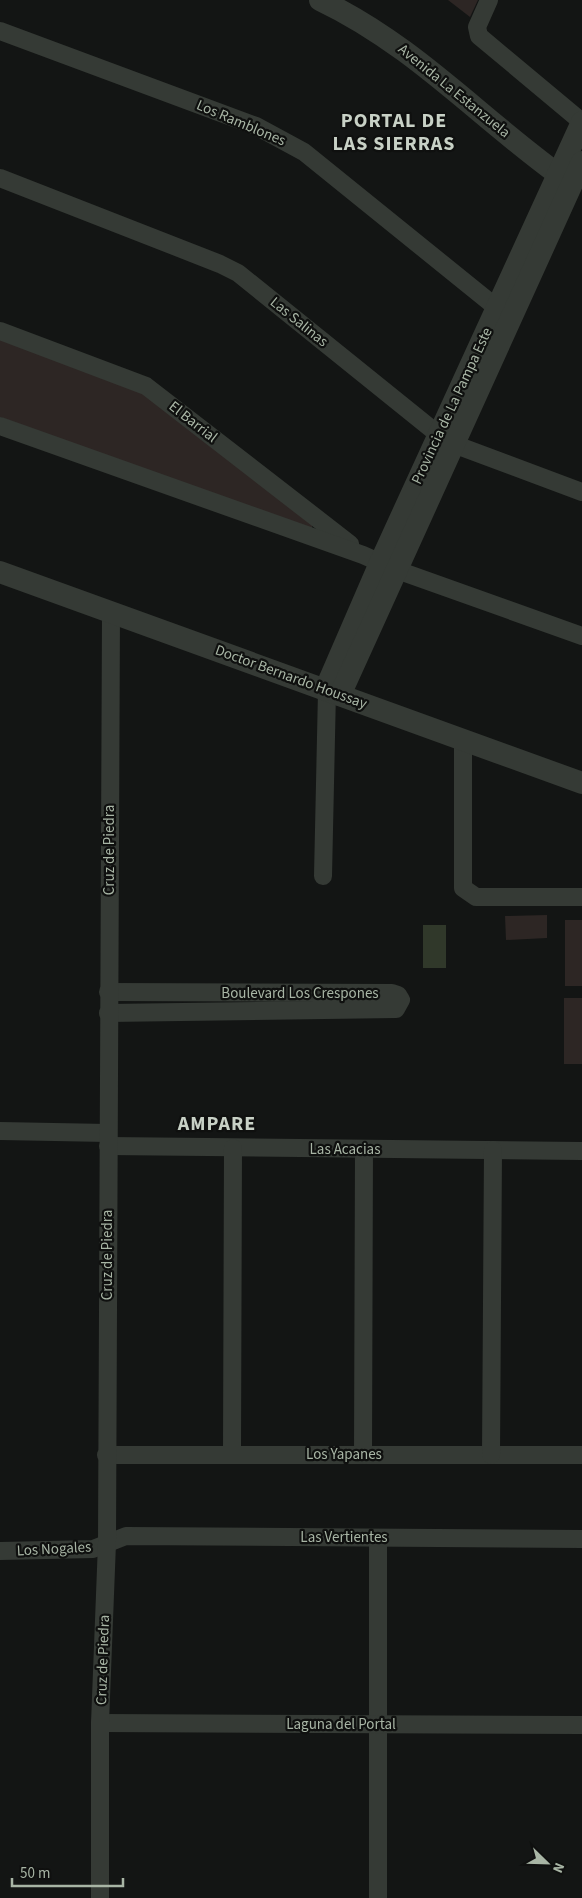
<svg xmlns="http://www.w3.org/2000/svg" width="582" height="1898" font-family="'Source Sans 3',sans-serif">
<style>
.green{fill:#2d2624}
.water{fill:#30382a}
.lines{fill:none;stroke-linecap:round;stroke-linejoin:round}
.minor{stroke:#353a35;stroke-width:18}
.tertiary{stroke:#353a35;stroke-width:22}
.labels{text-anchor:middle;dominant-baseline:central;stroke-width:4.5;stroke-linejoin:round;paint-order:stroke}
.street-label{font-size:15px;fill:#a8b5a5;stroke:#0f100f}
.district-label{font-size:20px;font-weight:bold;letter-spacing:1px;fill:#c8d1c6;stroke:#0f100f}
</style>
<rect width="100%" height="100%" fill="#131514"/>
<g class="green">
<path d="M448,0H478L470,17Z"/>
<path d="M0,337L137,388L312,523V529L308,531L0,417Z"/>
<path d="M547,915V938L506,940L505,916Z"/>
<rect x="565" y="920" width="17" height="66"/>
<rect x="564" y="998" width="18" height="66"/>
</g>
<rect class="water" x="423" y="925" width="23" height="43"/>
<g class="lines">
<g class="minor">
<path d="M489,0L477,27L479,36L582,122"/>
<path d="M0,31L256,126L304,152L497,308"/>
<path d="M0,178L220,264L238,273L439,435L456,445L582,492"/>
<path d="M0,331L146,386L350,544"/>
<path d="M0,426L363,555L397,570L582,636"/>
<path d="M463,740V888L476,897H582"/>
<path d="M323,876L327,691"/>
<path d="M108,1013L396,1009L401,1000L398,995L392,993L108,992"/>
<path d="M0,1131L108,1133"/>
<path d="M108,1146L582,1151"/>
<path d="M232,1453L233,1148"/>
<path d="M106,1455H582"/>
<path d="M363,1455L364,1149"/>
<path d="M491,1455L493,1150"/>
<path d="M378,1538V1898"/>
<path d="M0,1551L93,1549L126,1536L582,1539"/>
<path d="M100,1723L582,1725"/>
<path d="M100,1898V1723L107,1543L111,612"/>
</g>
<g class="tertiary">
<path d="M320,0C417,46 484,123 570,183"/>
<path d="M0,572L582,783"/>
<path d="M325,690L380,563L582,122"/>
<path d="M340,695L582,162"/>
</g>
</g>
<g class="labels">
<g class="street-label">
<text transform="translate(454 91) rotate(39)">Avenida La Estanzuela</text>
<text transform="translate(241 123) rotate(23)">Los Ramblones</text>
<text transform="translate(299 322) rotate(39)">Las Salinas</text>
<text transform="translate(452 406) rotate(-65)">Provincia de La Pampa Este</text>
<text transform="translate(193 422) rotate(38)">El Barrial</text>
<text transform="translate(291 677) rotate(20)">Doctor Bernardo Houssay</text>
<text transform="translate(109 850) rotate(-90)">Cruz de Piedra</text>
<text x="300" y="993">Boulevard Los Crespones</text>
<text x="345" y="1149">Las Acacias</text>
<text transform="translate(107 1255) rotate(-90)">Cruz de Piedra</text>
<text x="344" y="1454">Los Yapanes</text>
<text x="344" y="1537">Las Vertientes</text>
<text transform="translate(54 1549) rotate(-3)">Los Nogales</text>
<text transform="translate(103 1660) rotate(-88)">Cruz de Piedra</text>
<text x="341" y="1724">Laguna del Portal</text>
</g>
<g class="district-label">
<text x="394" y="121">PORTAL DE<tspan x="394" dy="23">LAS SIERRAS</tspan></text>
<text x="217" y="1124">AMPARE</text>
</g>
</g>
<g transform="translate(547 1863) rotate(113)" stroke="#0f100f" stroke-width="4" paint-order="stroke">
<path d="M0-4L9 19L0 12L-9 19Z" fill="#a8b5a5"/>
<text y="-8" font-size="14" font-weight="bold" text-anchor="middle" fill="#a8b5a5">N</text>
</g>
<path d="M12 1878v8h111v-8" fill="none" stroke="#a8b5a5" stroke-width="2.5"/>
<text x="20" y="1878" font-size="15" fill="#a8b5a5" stroke="#0f100f" stroke-width="4" paint-order="stroke">50 m</text>
</svg>
